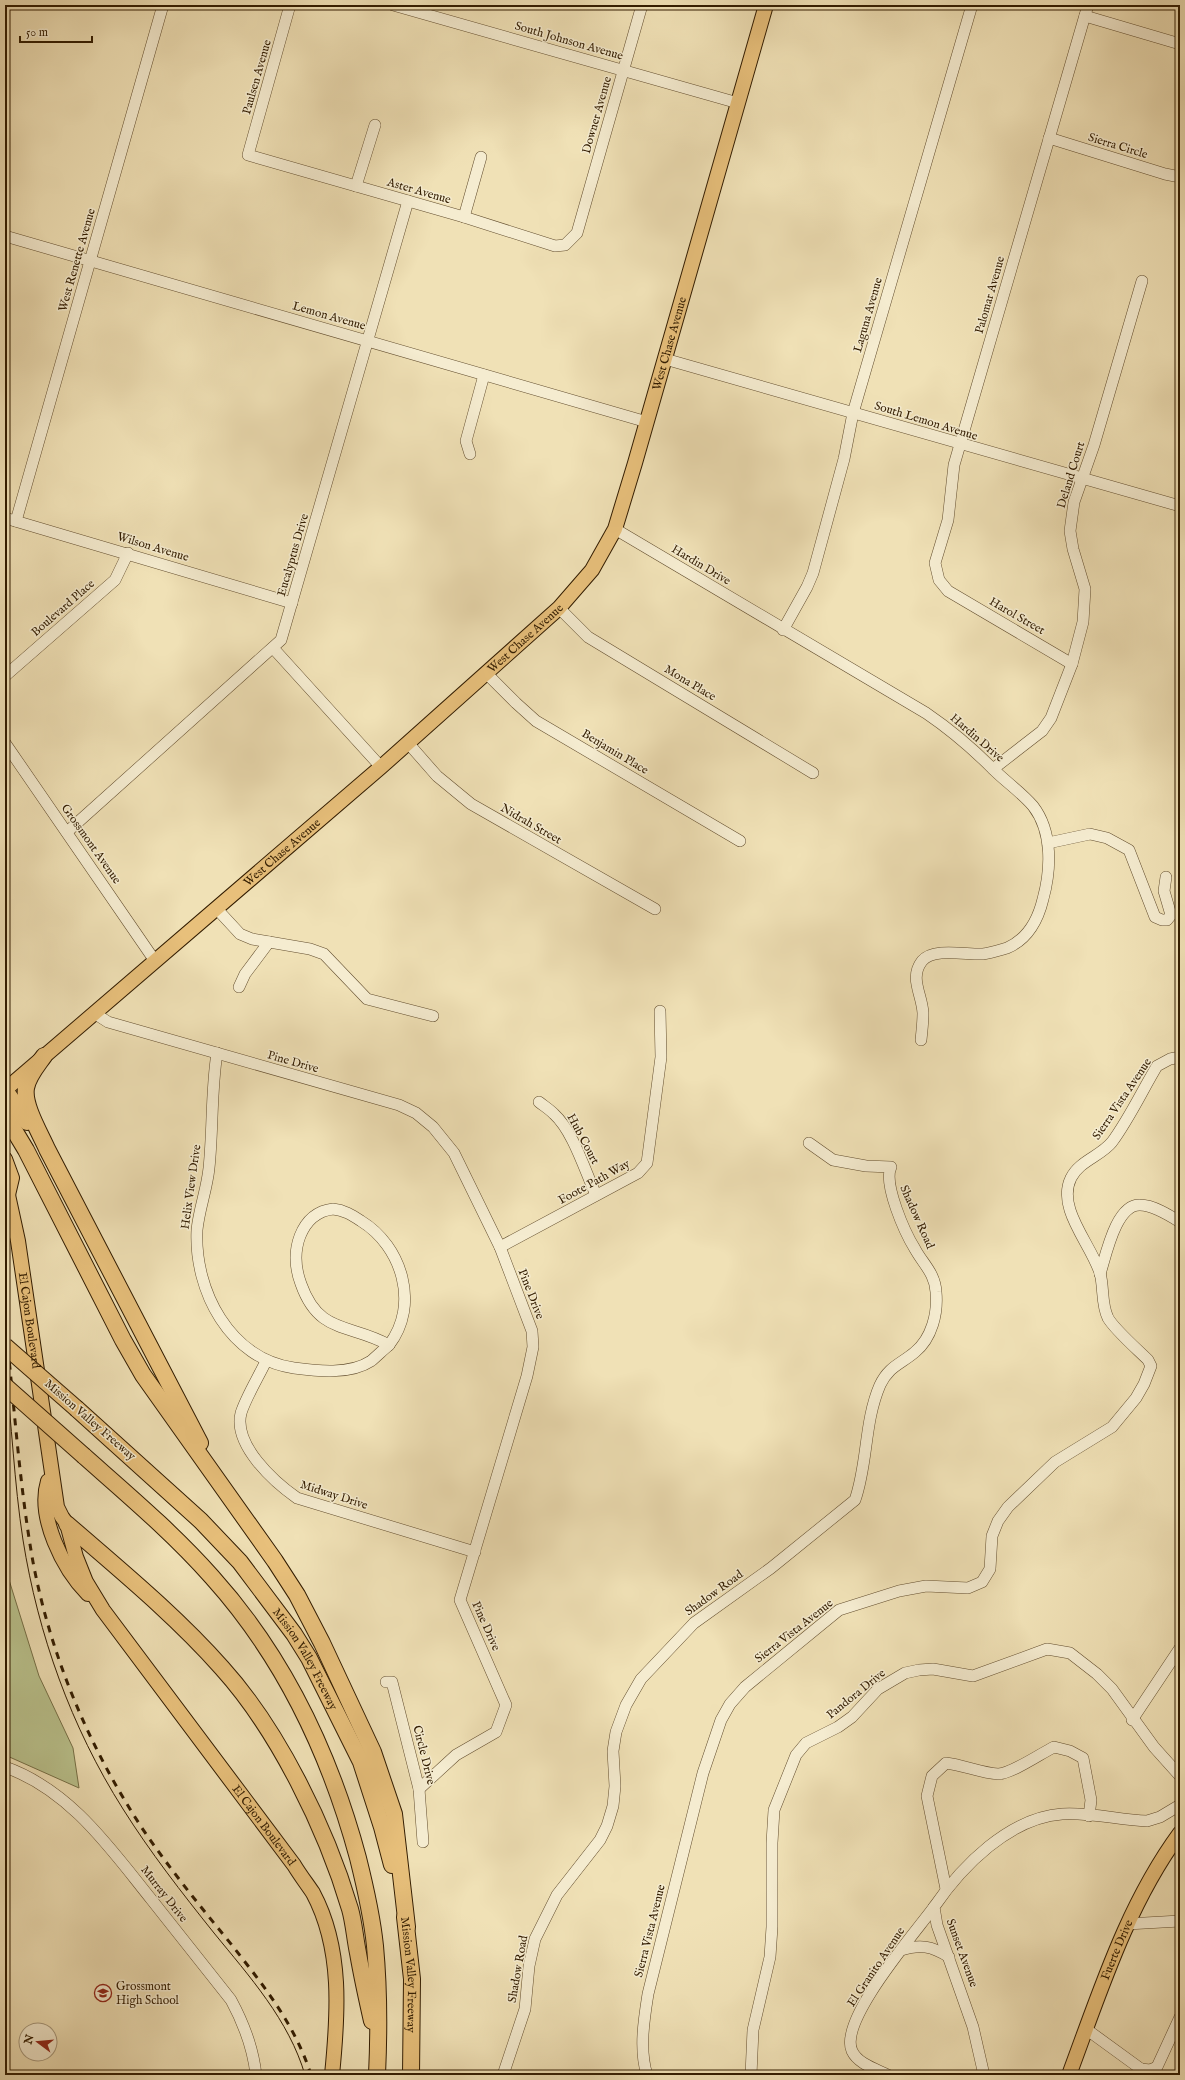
<svg xmlns="http://www.w3.org/2000/svg" width="1185" height="2080" font-family="'IM FELL English',serif">
<style>
.green{fill:#bac38e;stroke:#767047}
.lines{fill:none;stroke-linecap:round;stroke-linejoin:round}
.minor-casing{stroke:#624d2e;stroke-width:12}
.major-casing{stroke:#321c00;stroke-width:16}
.highway-casing{stroke:#321c00;stroke-width:18}
.minor{stroke:#f5ecd0;stroke-width:11}
.major{stroke:#e8c07b;stroke-width:14}
.highway{stroke:#e8c07b;stroke-width:16}
.tram{stroke:#321c00;stroke-width:1}
.rail{stroke:#321c00;stroke-width:3;stroke-dasharray:7 7;stroke-linecap:butt}
.highway-bridge-casing{stroke:#321c00;stroke-width:18;stroke-linecap:butt}
.highway-bridge{stroke:#e8c07b;stroke-width:16}
.labels{text-anchor:middle;dominant-baseline:central;stroke-width:3;stroke-linejoin:round;paint-order:stroke}
.street-label{font-size:12px;fill:#321c00;stroke:#f5ecd0}
.poi-label{font-size:12px;fill:#321c00;stroke:#f5ecd0;text-anchor:start}
</style>
<rect width="100%" height="100%" fill="#f0e1b6"/>
<filter id="stains"><feTurbulence type="fractalNoise" baseFrequency=".005" numOctaves="4"/><feColorMatrix values="0 0 0 0 .2 0 0 0 0 .09 0 0 0 0 .02 0 0 0 .5 -.17"/></filter>
<radialGradient id="worn" r=".72"><stop offset=".6" stop-color="#630" stop-opacity="0"/><stop offset="1" stop-color="#630" stop-opacity=".3"/></radialGradient>
<path class="green" d="M5,1567L39,1676L73,1748L79,1788L5,1755Z"/>
<g class="lines">
<g class="minor-casing">
<g id="minor">
<path d="M290,5L248,155L464,217L555,246L565,245L577,233L642,5"/>
<path d="M393,5L738,103"/>
<path d="M1085,16L1180,44"/>
<path d="M1049,138L1165,174L1180,177"/>
<path d="M356,186L375,125"/>
<path d="M464,217L481,157"/>
<path d="M5,236L647,422"/>
<path d="M665,359L1180,506"/>
<path d="M470,454L466,441L484,375"/>
<path d="M5,518L292,603"/>
<path d="M16,521L163,5"/>
<path d="M615,529L926,713C951,730 972,748 993,769C1006,782 1021,792 1033,806C1053,832 1051,870 1043,899C1038,920 1028,939 1007,948C1000,950 991,953 983,954C967,955 933,947 922,961C909,978 922,994 923,1013C923,1022 922,1031 921,1040"/>
<path d="M559,608L588,637L813,773"/>
<path d="M783,630L807,587L813,573L844,459L853,413L972,5"/>
<path d="M273,648L381,767"/>
<path d="M1072,664L948,591L939,580L935,563L948,520L954,465L1088,5"/>
<path d="M486,673L516,703L536,721L740,841"/>
<path d="M5,676L115,580L128,553"/>
<path d="M5,743L155,961"/>
<path d="M408,743L437,776L471,804L655,909"/>
<path d="M993,769L1042,731L1051,718L1072,664L1083,622L1085,589L1073,549L1070,531L1074,502L1094,445L1142,281"/>
<path d="M67,832L281,640L408,201"/>
<path d="M1048,843L1090,834L1107,838L1129,850L1155,917L1162,920H1167L1171,915L1164,891L1166,877"/>
<path d="M216,908L240,934L252,939L310,949L324,954L367,999L433,1016"/>
<path d="M239,987L245,974L269,942"/>
<path d="M94,1013L108,1022L399,1105L416,1113L433,1127L454,1153L500,1247L532,1331L533,1347L527,1376L460,1600L506,1705L496,1732L456,1755L419,1789"/>
<path d="M217,1053C211,1091 213,1130 209,1168C207,1189 199,1209 197,1230C194,1291 230,1359 294,1368C317,1371 350,1375 371,1361C377,1356 383,1350 389,1345"/>
<path d="M539,1102C544,1106 549,1109 554,1114C573,1131 585,1171 596,1195"/>
<path d="M333,1209C344,1210 352,1215 361,1221C402,1246 420,1305 389,1345C350,1323 319,1335 301,1284C295,1268 294,1252 300,1236C306,1221 316,1211 333,1209Z"/>
<path d="M500,1247L638,1173L647,1163L661,1057L660,1011"/>
<path d="M1100,1274C1106,1255 1116,1204 1140,1205C1153,1205 1169,1215 1180,1222"/>
<path d="M266,1361C259,1376 246,1397 241,1413C233,1445 274,1482 297,1498L475,1552"/>
<path d="M386,1682H392L419,1789L423,1842"/>
<path d="M1132,1720L1180,1648"/>
<path d="M5,1767C70,1790 110,1848 151,1899C178,1933 204,1966 231,2000C244,2024 253,2047 256,2075"/>
<path d="M946,1889L927,1796L932,1776L946,1763C963,1765 981,1773 998,1774C1011,1774 1040,1754 1054,1747L1070,1751L1083,1758L1091,1800L1089,1816"/>
<path d="M1127,1924L1180,1921"/>
<path d="M901,1950C920,1944 932,1946 949,1957"/>
<path d="M1086,2029L1141,2069"/>
<path d="M1141,2069L1150,2070L1157,2067L1180,2017"/>
<path d="M503,2075L525,2009L529,1966L535,1939L557,1895L600,1840L607,1826L613,1806L615,1786L613,1751L616,1732L626,1705L641,1679L694,1623L771,1568L855,1500C868,1463 864,1422 880,1385C889,1366 901,1364 915,1352C932,1338 938,1313 936,1292C935,1273 923,1264 915,1249C905,1233 883,1184 891,1167L866,1166L833,1160L809,1143"/>
<path d="M647,2075C639,2050 644,2019 648,1994L703,1773L721,1720L730,1704L745,1687L839,1610L899,1591L926,1586L968,1588L982,1582L990,1569L992,1536L998,1521L1008,1507L1055,1462L1112,1427L1136,1398L1144,1384L1151,1366L1148,1360C1138,1350 1114,1329 1108,1318C1101,1304 1104,1287 1100,1273C1091,1244 1056,1208 1071,1178C1079,1161 1101,1156 1112,1142C1129,1119 1142,1091 1157,1066L1170,1059L1180,1057"/>
<path d="M751,2075L753,2030L770,1957L772,1927V1843L774,1810L796,1755L806,1743L838,1727L852,1717L878,1689L905,1673L919,1670L933,1669L973,1676L1047,1649L1070,1653L1097,1674L1112,1689L1154,1747L1180,1776"/>
<path d="M888,2075C876,2069 858,2064 852,2051C838,2021 915,1933 934,1907"/>
<path d="M984,2075L973,2027L937,1925L934,1907C962,1866 1009,1818 1062,1814C1090,1812 1119,1820 1147,1821L1160,1817L1180,1805"/>
</g>
</g>
<g class="major-casing">
<g id="major">
<path id="s1" d="M5,1090L381,767L559,608L592,570L615,529L635,463L766,5"/>
<path d="M5,1159L12,1178L8,1195"/>
<path id="s2" d="M5,1189L8,1195L18,1241L57,1507L62,1517L67,1524L76,1557L86,1582L103,1610L294,1865C300,1875 307,1884 313,1893C343,1949 338,2015 332,2075"/>
<path d="M48,1481C37,1517 63,1569 88,1594"/>
<path id="s3" d="M1069,2075C1100,1992 1127,1905 1180,1833"/>
</g>
</g>
<g class="highway-casing">
<g id="highway">
<path d="M44,1056C37,1066 28,1076 26,1088C23,1105 40,1133 47,1149L200,1443"/>
<path d="M5,1090L27,1122"/>
<path d="M5,1115L26,1150L123,1340L143,1375L275,1561L297,1595L322,1643L373,1752L394,1814L407,1927"/>
<path id="s4" d="M77,1409L201,1521L240,1562L294,1634L309,1658L361,1762L382,1827L392,1865"/>
<path d="M84,1456C128,1495 173,1533 212,1577C284,1657 330,1754 358,1858C365,1886 372,1916 375,1946C379,1989 379,2032 377,2075"/>
<path d="M67,1524C120,1570 175,1615 222,1668C278,1730 326,1828 350,1909C354,1923 355,1939 358,1953C362,1976 367,1999 372,2021"/>
<path id="s5" d="M405,1917L412,1979L411,2075"/>
</g>
</g>
<use href="#minor" class="minor"/>
<use href="#major" class="major"/>
<use href="#highway" class="highway"/>
<path class="tram" d="M5,1367C12,1424 14,1482 23,1540C38,1634 71,1727 123,1809C150,1852 182,1893 214,1933C249,1976 289,2020 305,2075"/>
<path class="rail" d="M5,1321C14,1401 19,1483 33,1562C51,1657 89,1747 142,1828C169,1868 200,1906 231,1944C263,1985 295,2024 311,2075"/>
<g class="highway-bridge-casing">
<g id="highway-bridge">
<path d="M5,1346L77,1409"/>
<path d="M5,1386L84,1456"/>
</g>
</g>
<use href="#highway-bridge" class="highway-bridge"/>
</g>
<defs>
<g id="school-ring" transform="scale(0.9)"><circle r="9.5" fill="#f5ecd0" stroke="#8f2418" stroke-width="1.5"/><path d="M0-5L7-2L0 1L-7-2ZM-4 1L0 2.5L4 1V4Q0 6-4 4Z" fill="#8f2418"/></g>
</defs>
<g fill-rule="evenodd">
<use href="#school-ring" x="103" y="1993"/>
</g>
<g class="labels">
<g class="street-label">
<text transform="translate(569 41) rotate(16)">South Johnson Avenue</text>
<text transform="translate(257 77) rotate(-74)">Paulsen Avenue</text>
<text transform="translate(597 115) rotate(-74)">Downer Avenue</text>
<text transform="translate(1118 146) rotate(17)">Sierra Circle</text>
<text transform="translate(419 191) rotate(16)">Aster Avenue</text>
<text transform="translate(77 260) rotate(-74)">West Renette Avenue</text>
<text transform="translate(990 295) rotate(-74)">Palomar Avenue</text>
<text transform="translate(868 315) rotate(-74)">Laguna Avenue</text>
<text transform="translate(329 316) rotate(16)">Lemon Avenue</text>
<text stroke="none"><textPath href="#s1" startOffset="1025">West Chase Avenue</textPath></text>
<text transform="translate(926 421) rotate(17)">South Lemon Avenue</text>
<text transform="translate(1071 475) rotate(-73)">Deland Court</text>
<text transform="translate(153 547) rotate(17)">Wilson Avenue</text>
<text transform="translate(293 555) rotate(-74)">Eucalyptus Drive</text>
<text transform="translate(701 565) rotate(31)">Hardin Drive</text>
<text transform="translate(63 608) rotate(-41)">Boulevard Place</text>
<text transform="translate(1017 616) rotate(30)">Harol Street</text>
<text stroke="none"><textPath href="#s1" startOffset="689">West Chase Avenue</textPath></text>
<text transform="translate(690 683) rotate(31)">Mona Place</text>
<text transform="translate(977 738) rotate(41)">Hardin Drive</text>
<text transform="translate(615 752) rotate(31)">Benjamin Place</text>
<text transform="translate(531 824) rotate(30)">Nidrah Street</text>
<text transform="translate(91 844) rotate(55)">Grossmont Avenue</text>
<text stroke="none"><textPath href="#s1" startOffset="365">West Chase Avenue</textPath></text>
<text transform="translate(293 1062) rotate(16)">Pine Drive</text>
<text transform="translate(1122 1099) rotate(-56)">Sierra Vista Avenue</text>
<text transform="translate(583 1139) rotate(62)">Hub Court</text>
<text transform="translate(594 1182) rotate(-29)">Foote Path Way</text>
<text transform="translate(191 1187) rotate(-82)">Helix View Drive</text>
<text transform="translate(917 1217) rotate(66)">Shadow Road</text>
<text transform="translate(531 1294) rotate(69)">Pine Drive</text>
<text stroke="none"><textPath href="#s2" startOffset="134">El Cajon Boulevard</textPath></text>
<text transform="translate(90 1420) rotate(41)">Mission Valley Freeway</text>
<text transform="translate(334 1495) rotate(18)">Midway Drive</text>
<text transform="translate(714 1593) rotate(-36)">Shadow Road</text>
<text transform="translate(486 1626) rotate(66)">Pine Drive</text>
<text transform="translate(794 1631) rotate(-38)">Sierra Vista Avenue</text>
<text stroke="none"><textPath href="#s4" startOffset="341">Mission Valley Freeway</textPath></text>
<text transform="translate(856 1694) rotate(-39)">Pandora Drive</text>
<text transform="translate(424 1755) rotate(76)">Circle Drive</text>
<text stroke="none"><textPath href="#s2" startOffset="705">El Cajon Boulevard</textPath></text>
<text transform="translate(164 1894) rotate(52)">Murray Drive</text>
<text transform="translate(650 1931) rotate(-76)">Sierra Vista Avenue</text>
<text stroke="none"><textPath href="#s3" startOffset="134">Fuerte Drive</textPath></text>
<text transform="translate(962 1953) rotate(70)">Sunset Avenue</text>
<text transform="translate(876 1967) rotate(-56)">El Granito Avenue</text>
<text transform="translate(518 1969) rotate(-80)">Shadow Road</text>
<text stroke="none"><textPath href="#s5" startOffset="58">Mission Valley Freeway</textPath></text>
</g>
<g class="poi-label">
<text x="116" y="1986">Grossmont<tspan x="116" dy="14">High School</tspan></text>
</g>
</g>
<rect width="1185" height="2080" fill="none" stroke="#f0e1b6" stroke-width="20"/>
<rect x="6" y="6" width="1173" height="2068" fill="none" stroke="#321c00" stroke-width="2"/>
<rect x="10" y="10" width="1165" height="2060" fill="none" stroke="#321c00"/>
<g transform="translate(38 2042) rotate(286)"><circle r="19" fill="#f5ecd0" stroke="#a7997d"/>
<path d="M0-3L7 15L0 10L-7 15Z" fill="#8f2418"/>
<text y="-6" font-size="11" font-weight="bold" text-anchor="middle" fill="#321c00">N</text>
</g>
<path d="M20 36v6h72v-6" fill="none" stroke="#321c00" stroke-width="2"/>
<text x="26" y="36" font-size="12" fill="#321c00" stroke="#f5ecd0" stroke-width="3" paint-order="stroke">50 m</text>
<rect width="100%" height="100%" filter="url(#stains)"/>
<rect width="100%" height="100%" fill="url(#worn)"/>
</svg>
